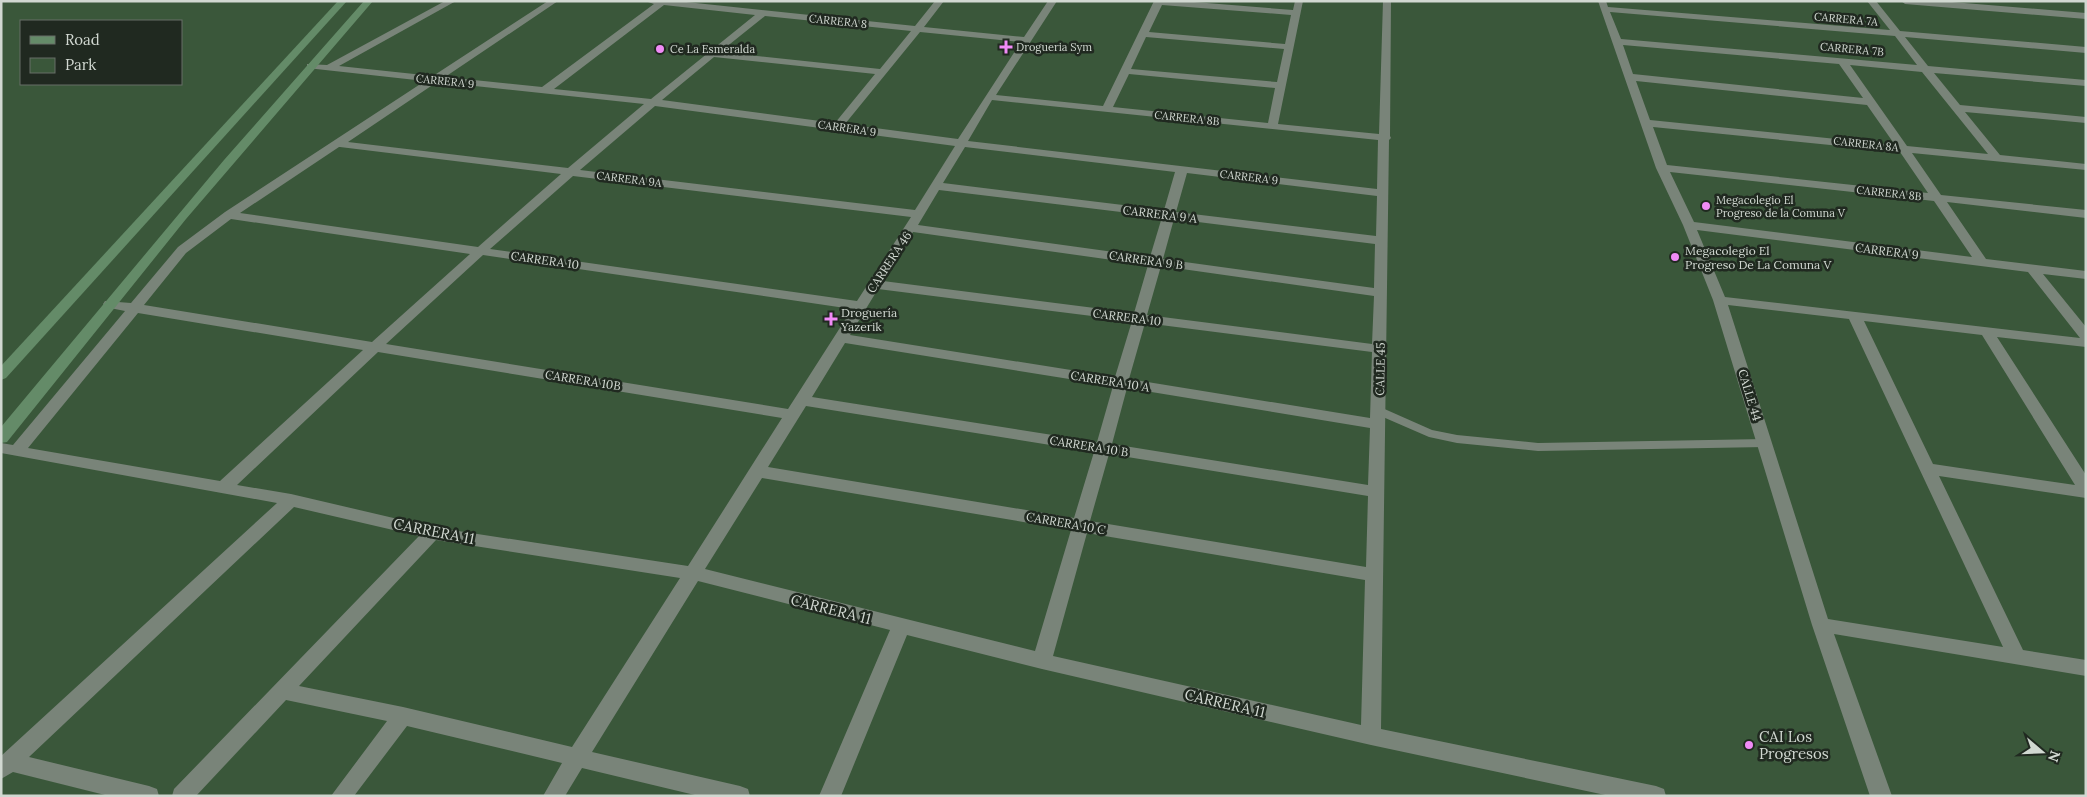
<svg xmlns="http://www.w3.org/2000/svg" width="2087" height="797" font-family="Lora,serif">
<style>
.green{fill:#3a573a;fill-rule:evenodd}
.lines{fill:none;stroke-linecap:round;stroke-linejoin:round}
.service{fill:#798479;fill-rule:evenodd}
.minor{fill:#798479;fill-rule:evenodd}
.secondary{fill:#648b68;fill-rule:evenodd}
.poi-dot{fill:#f08bf6;stroke:#202920;stroke-width:2}
.labels{text-anchor:middle;dominant-baseline:central;stroke-width:5;stroke-linejoin:round;paint-order:stroke}
.far-street-label{font-size:11px;fill:#d1d8d1;stroke:#202920}
.far-poi-label{font-size:11px;fill:#d1d8d1;stroke:#202920;text-anchor:start}
.street-label{font-size:12px;fill:#d1d8d1;stroke:#202920}
.poi-label{font-size:12px;fill:#d1d8d1;stroke:#202920;text-anchor:start}
.near-street-label{font-size:15px;fill:#d1d8d1;stroke:#202920}
.near-poi-label{font-size:15px;fill:#d1d8d1;stroke:#202920;text-anchor:start}
</style>
<rect width="100%" height="100%" fill="#2a332a"/>
<path class="green" d="M1,1H2086V796H1ZM21,21H181V84H21Z"/>
<g class="lines">
<path class="service" d="M1380,407L1432,430L1457,435L1538,443L1765,439L1771,443L1765,447L1538,451L1457,443L1429,437L1376,414L1374,411L1376,408Z"/>
<g class="minor">
<path d="M445,1H456L339,66L433,76L548,1H558L445,77L542,87L654,4L645,1H677L915,26L935,1H944L924,27L1024,37L1048,1H1057L996,95L1103,106L1154,1H1182L1293,10L1295,1H1303L1278,124L1379,134L1383,1H1391L1390,136L1391,138L1389,140L1381,729L1656,786L1664,789L1666,796H1610L1371,745L1042,669L907,635L841,796H819L890,630L698,581L592,752L740,786L748,789L750,796H699L582,768L565,796H543L562,763L407,726L354,796H331L387,721L286,700L196,796H172L174,789L419,536L294,507L29,757L149,786L157,789L159,796H109L13,772L1,779V756L277,503L1,453V443L13,445L125,311L105,307L103,304L105,301L131,303L178,247L225,212L425,81L307,68V64L327,65ZM664,5L755,15L651,99L554,89ZM1162,5L1291,15L1285,44L1149,32ZM765,16L911,31L880,69L720,52ZM920,32L1021,42L958,139L845,124ZM1146,37L1284,49L1277,82L1131,69ZM714,57L875,74L835,123L662,100ZM1129,74L1275,88L1268,123L1113,107ZM437,82L644,104L568,168L348,142ZM992,100L1378,140L1377,189L968,141ZM655,106L955,146L915,210L580,170ZM339,147H340L561,174L478,247L240,213ZM965,147L1175,172L1164,210L943,183ZM1187,173L1377,196L1376,236L1176,212ZM573,176L911,217L857,301L490,249ZM939,190L1162,217L1150,257L918,225ZM231,219L470,254L372,342L144,305L186,253ZM1174,219L1375,244L1374,288L1163,259ZM913,232L1148,265L1134,313L883,281ZM483,255L852,309L788,409L386,344ZM1161,266L1374,296L1372,344L1147,315ZM878,289L1132,321L1115,377L850,335ZM138,313L363,350L220,481L28,448ZM1145,323L1372,352L1370,418L1129,379ZM845,343L1113,386L1097,442L812,397ZM378,352L782,418L688,566L432,527L291,494L237,485ZM1127,388L1370,428L1368,485L1112,444ZM806,406L1094,452L1074,518L768,467ZM1109,454L1368,496L1366,567L1090,521ZM762,478L1071,530L1035,651L705,569ZM1087,533L1365,580L1361,725L1053,656ZM436,540L680,578L572,747L403,707L299,686Z"/>
<path d="M1598,1H1606L1608,7L1890,30L1867,1H1876L1900,31L2086,47V53L1905,37L1928,66L2086,80V86L1934,73L1960,105L2086,117V123L1965,112L2000,155L2086,164V170L1912,153L1941,195L2086,210V218L1947,202L1986,259L2086,271V279L2043,274L2086,327V347L1997,337L2086,475V498L1939,476L2023,650L2086,660V676L1834,634L1892,796H1870L1812,625L1713,300L1683,225L1656,168ZM1610,12L1895,36L1917,65L1621,39ZM1623,45L1839,64L1863,98L1633,74ZM1850,65L1922,72L1988,154L1907,146ZM1636,81L1867,105L1895,145L1650,120ZM1653,127L1900,152L1928,193L1667,165ZM1670,172L1934,201L1972,257L1694,222ZM1697,230L2028,272L2080,338L1725,297ZM1728,305L1849,319L2003,647L1828,619ZM1864,321L1982,335L2075,485L1933,464Z"/>
<path d="M1901,1H1940L2086,13V19L1905,4Z"/>
</g>
<g class="secondary">
<path d="M338,1H347L6,378L1,380V366Z"/>
<path d="M364,1H373L186,219L7,442L1,443V427L41,379L224,160Z"/>
</g>
</g>
<g class="poi-dot">
<path d="M1003.5 39.5h5v5h5v5h-5v5h-5v-5h-5v-5h5z"/>
<circle cx="660" cy="49" r="5"/>
<circle cx="1706" cy="206" r="5"/>
<circle cx="1675" cy="257" r="5"/>
<path d="M828.5 311.5h5v5h5v5h-5v5h-5v-5h-5v-5h5z"/>
<circle cx="1749" cy="745" r="5"/>
</g>
<g class="labels">
<g class="far-street-label">
<text transform="translate(1846 19) rotate(5)">CARRERA 7A</text>
<text transform="translate(838 21) rotate(6)">CARRERA 8</text>
<text transform="translate(1852 49) rotate(5)">CARRERA 7B</text>
<text transform="translate(445 81) rotate(6)">CARRERA 9</text>
<text transform="translate(1187 118) rotate(6)">CARRERA 8B</text>
<text transform="translate(847 128) rotate(8)">CARRERA 9</text>
<text transform="translate(1866 144) rotate(6)">CARRERA 8A</text>
<text transform="translate(1249 177) rotate(7)">CARRERA 9</text>
<text transform="translate(629 179) rotate(7)">CARRERA 9A</text>
<text transform="translate(1889 193) rotate(6)">CARRERA 8B</text>
</g>
<g class="far-poi-label">
<text x="1016" y="47">Drogueria Sym</text>
<text x="670" y="49">Ce La Esmeralda</text>
<text x="1716" y="200">Megacolegio El<tspan x="1716" dy="13">Progreso de la Comuna V</tspan></text>
</g>
<g class="street-label">
<text transform="translate(1160 214) rotate(7)">CARRERA 9 A</text>
<text transform="translate(1887 251) rotate(7)">CARRERA 9</text>
<text transform="translate(545 260) rotate(8)">CARRERA 10</text>
<text transform="translate(1146 260) rotate(8)">CARRERA 9 B</text>
<text transform="translate(889 262) rotate(-57)">CARRERA 46</text>
<text transform="translate(1127 317) rotate(7)">CARRERA 10</text>
<text transform="translate(1380 369) rotate(-89)">CALLE 45</text>
<text transform="translate(583 380) rotate(9)">CARRERA 10B</text>
<text transform="translate(1110 381) rotate(9)">CARRERA 10 A</text>
<text transform="translate(1750 395) rotate(73)">CALLE 44</text>
<text transform="translate(1089 446) rotate(9)">CARRERA 10 B</text>
<text transform="translate(1066 523) rotate(10)">CARRERA 10 C</text>
</g>
<g class="poi-label">
<text x="1685" y="250">Megacolegio El<tspan x="1685" dy="14">Progreso De La Comuna V</tspan></text>
<text x="841" y="312">Droguería<tspan x="841" dy="14">Yazerik</tspan></text>
</g>
<g class="near-street-label">
<text transform="translate(434 531) rotate(11)">CARRERA 11</text>
<text transform="translate(831 609) rotate(14)">CARRERA 11</text>
<text transform="translate(1225 703) rotate(13)">CARRERA 11</text>
</g>
<g class="near-poi-label">
<text x="1759" y="736">CAI Los<tspan x="1759" dy="17">Progresos</tspan></text>
</g>
</g>
<rect width="2087" height="797" fill="none" stroke="#d1d8d1" stroke-width="5"/>
<rect x="20" y="20" width="162" height="65" fill="#202920" stroke="#676f67"/>
<rect x="30" y="36" width="25" height="8" fill="#648b68" stroke="#676f67"/>
<text x="65" y="45" font-size="15" fill="#d1d8d1">Road</text>
<rect x="30" y="58" width="25" height="15" fill="#3a573a" stroke="#676f67"/>
<text x="65" y="70" font-size="15" fill="#d1d8d1">Park</text>
<g transform="translate(2042 752) rotate(109)" stroke="#202920" stroke-width="4" paint-order="stroke">
<path d="M0-4L9 19L0 12L-9 19Z" fill="#d1d8d1"/>
<text y="-8" font-size="14" font-weight="bold" text-anchor="middle" fill="#d1d8d1">N</text>
</g>
</svg>
